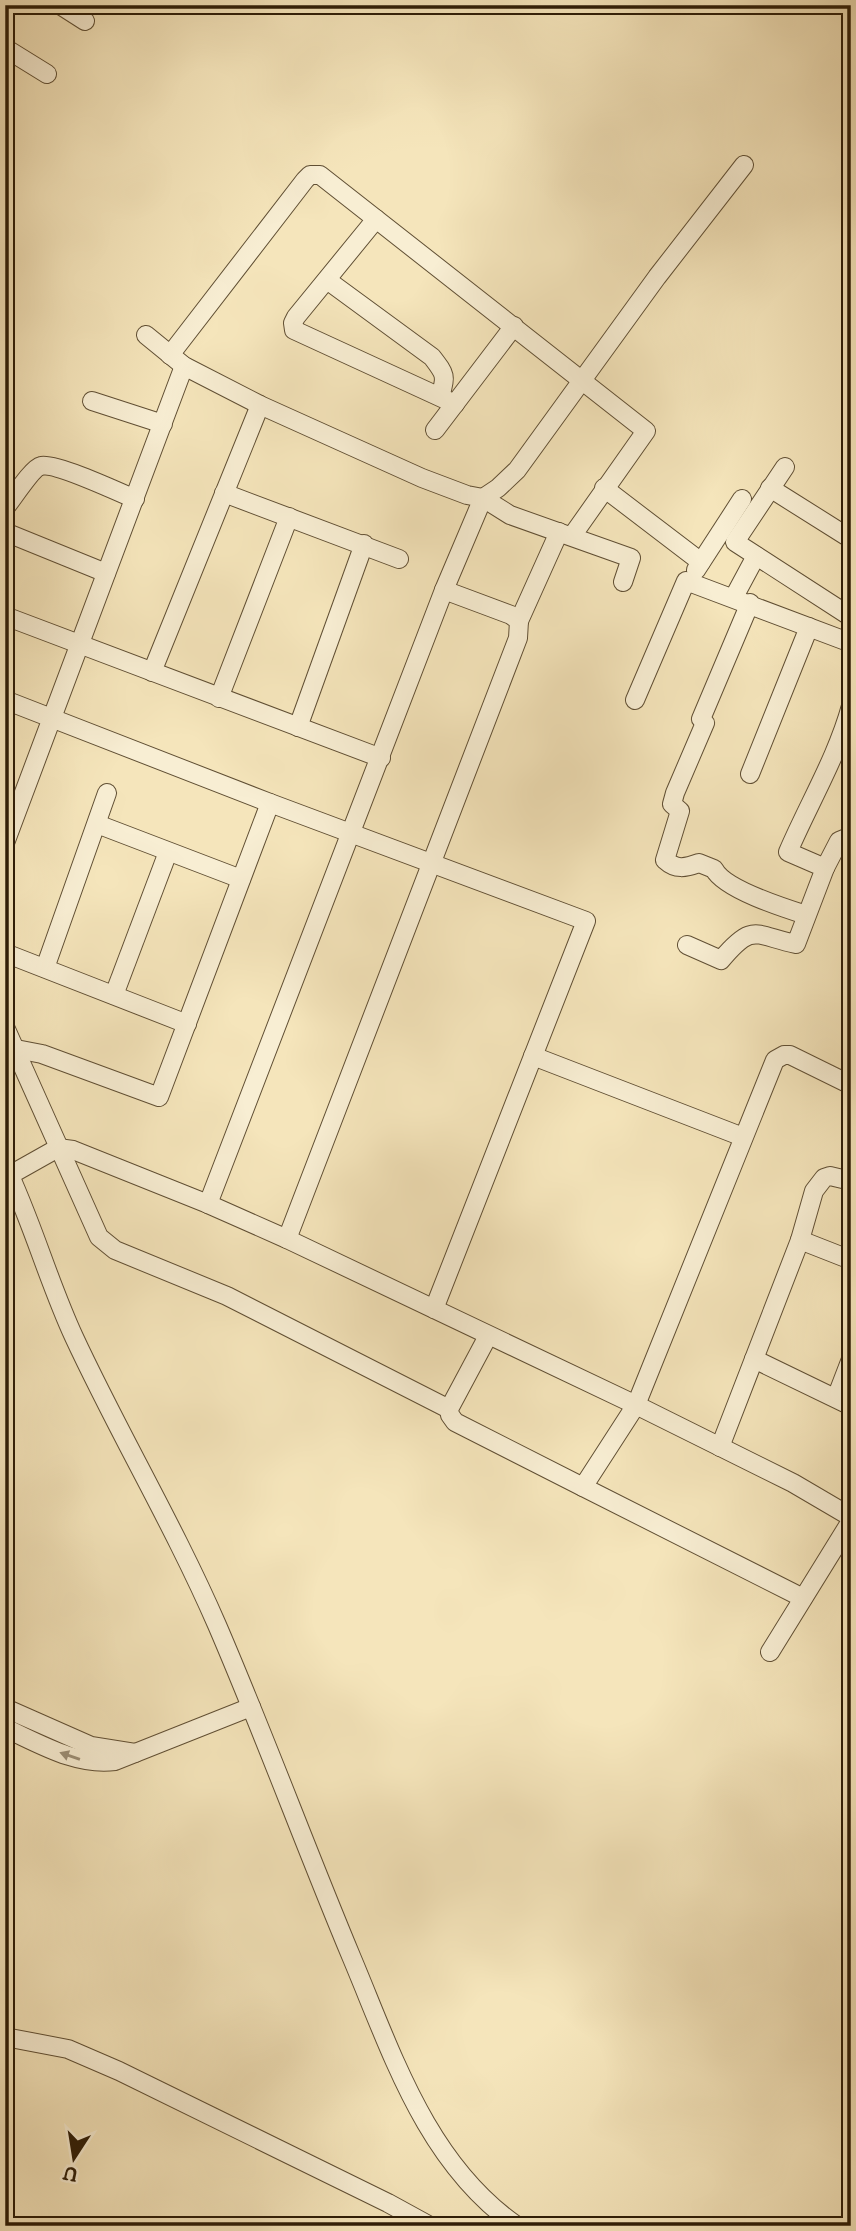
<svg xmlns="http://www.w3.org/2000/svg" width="856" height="2231" font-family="'IM FELL DW Pica',serif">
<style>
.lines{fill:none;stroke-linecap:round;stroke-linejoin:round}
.street-casing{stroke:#604f34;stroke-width:20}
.street{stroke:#f8eed3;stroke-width:18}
.oneway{fill:#9d9077}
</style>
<rect width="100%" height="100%" fill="#f5e5bb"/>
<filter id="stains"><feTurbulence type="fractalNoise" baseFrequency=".00286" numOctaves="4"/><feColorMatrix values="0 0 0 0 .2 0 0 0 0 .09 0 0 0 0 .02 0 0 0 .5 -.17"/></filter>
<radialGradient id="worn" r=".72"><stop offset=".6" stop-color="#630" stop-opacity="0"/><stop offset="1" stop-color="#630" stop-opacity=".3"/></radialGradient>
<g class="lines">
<g class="street-casing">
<g id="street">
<path d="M60,5L85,21"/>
<path d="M5,48L47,74"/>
<path d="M376,219L296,317L293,323L294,330L455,404"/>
<path d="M327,280L432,357C445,374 447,376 440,396"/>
<path d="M146,335L184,366L260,405L422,478L467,495L483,498L510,515L631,558L623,582"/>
<path d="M170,355L305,180L310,175H320L646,431L572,536"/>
<path d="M92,401L163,424"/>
<path d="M435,430L514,326"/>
<path d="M785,467L735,542L851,617"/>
<path d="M604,488L701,562"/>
<path d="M770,488L851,539"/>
<path d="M224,493L399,559"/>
<path d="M5,508C12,500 32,468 41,466C54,462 119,492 135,499"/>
<path d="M5,532L106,573"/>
<path d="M696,570L742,499"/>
<path d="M734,597L756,556"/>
<path d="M750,603L701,719L705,723L675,793L672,804L680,811L665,860C676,870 685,868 699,863L714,869C724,889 784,908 806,915"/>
<path d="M5,616L381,758"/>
<path d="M519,621L559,532"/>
<path d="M152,672L260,405"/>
<path d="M219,698L289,517"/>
<path d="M5,700L270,803L586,921L434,1309"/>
<path d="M635,700L686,581L851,643"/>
<path d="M298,727L364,544"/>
<path d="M750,774L809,627"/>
<path d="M97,824L241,879"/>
<path d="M5,843L184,366"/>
<path d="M825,868L839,841L851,836"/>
<path d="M687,945L721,960C753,922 754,935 796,944L825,868L788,852C809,803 837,757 851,706"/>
<path d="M5,953L187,1024"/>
<path d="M45,968L107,793"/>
<path d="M114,995L168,852"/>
<path d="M5,1027L99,1237L115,1250L227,1296L449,1409"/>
<path d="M16,1049L42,1054L159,1097L270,803"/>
<path d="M533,1056L743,1137"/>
<path d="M5,1165C32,1221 48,1281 74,1337C119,1434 174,1526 217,1625C264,1734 305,1846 351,1956C392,2053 426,2163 517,2226"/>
<path d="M10,1175L58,1148L73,1150L208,1204L287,1239L636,1405L793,1483L851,1517"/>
<path d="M208,1204L444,590L483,498L498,488L517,470L657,277L744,165"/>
<path d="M287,1239L518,638L519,621L511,615L444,590"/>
<path d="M800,1240L851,1260"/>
<path d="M488,1336L449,1409L450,1415L455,1422L583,1487"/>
<path d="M754,1359L851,1406"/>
<path d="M836,1398L851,1359"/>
<path d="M720,1447L800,1240L814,1191L824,1178L830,1176L851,1181"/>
<path d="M803,1598L583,1487L636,1405L775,1060L784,1055H790L851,1085"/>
<path d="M770,1652L851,1521"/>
<path d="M5,1708L91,1746L135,1753"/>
<path d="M5,1728C40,1744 76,1766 115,1761L251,1707"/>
<path d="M5,2037L68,2049L119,2071L388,2203L430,2226"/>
</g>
</g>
<use href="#street" class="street"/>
</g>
<defs><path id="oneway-solid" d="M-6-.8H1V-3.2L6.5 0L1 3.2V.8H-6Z" transform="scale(1.75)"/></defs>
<use class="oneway" href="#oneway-solid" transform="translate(70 1756) rotate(-161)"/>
<rect width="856" height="2231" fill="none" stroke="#f5e5bb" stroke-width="28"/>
<rect x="7" y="7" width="842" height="2217" fill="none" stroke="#2e1d07" stroke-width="3.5"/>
<rect x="14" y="14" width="828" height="2203" fill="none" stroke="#2e1d07" stroke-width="2"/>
<g transform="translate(74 2158) rotate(192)" stroke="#f8eed3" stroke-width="5" paint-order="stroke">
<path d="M0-5L12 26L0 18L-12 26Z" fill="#2e1d07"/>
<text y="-10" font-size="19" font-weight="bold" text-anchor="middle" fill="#2e1d07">U</text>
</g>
<rect width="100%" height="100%" filter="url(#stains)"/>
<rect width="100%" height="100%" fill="url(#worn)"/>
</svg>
